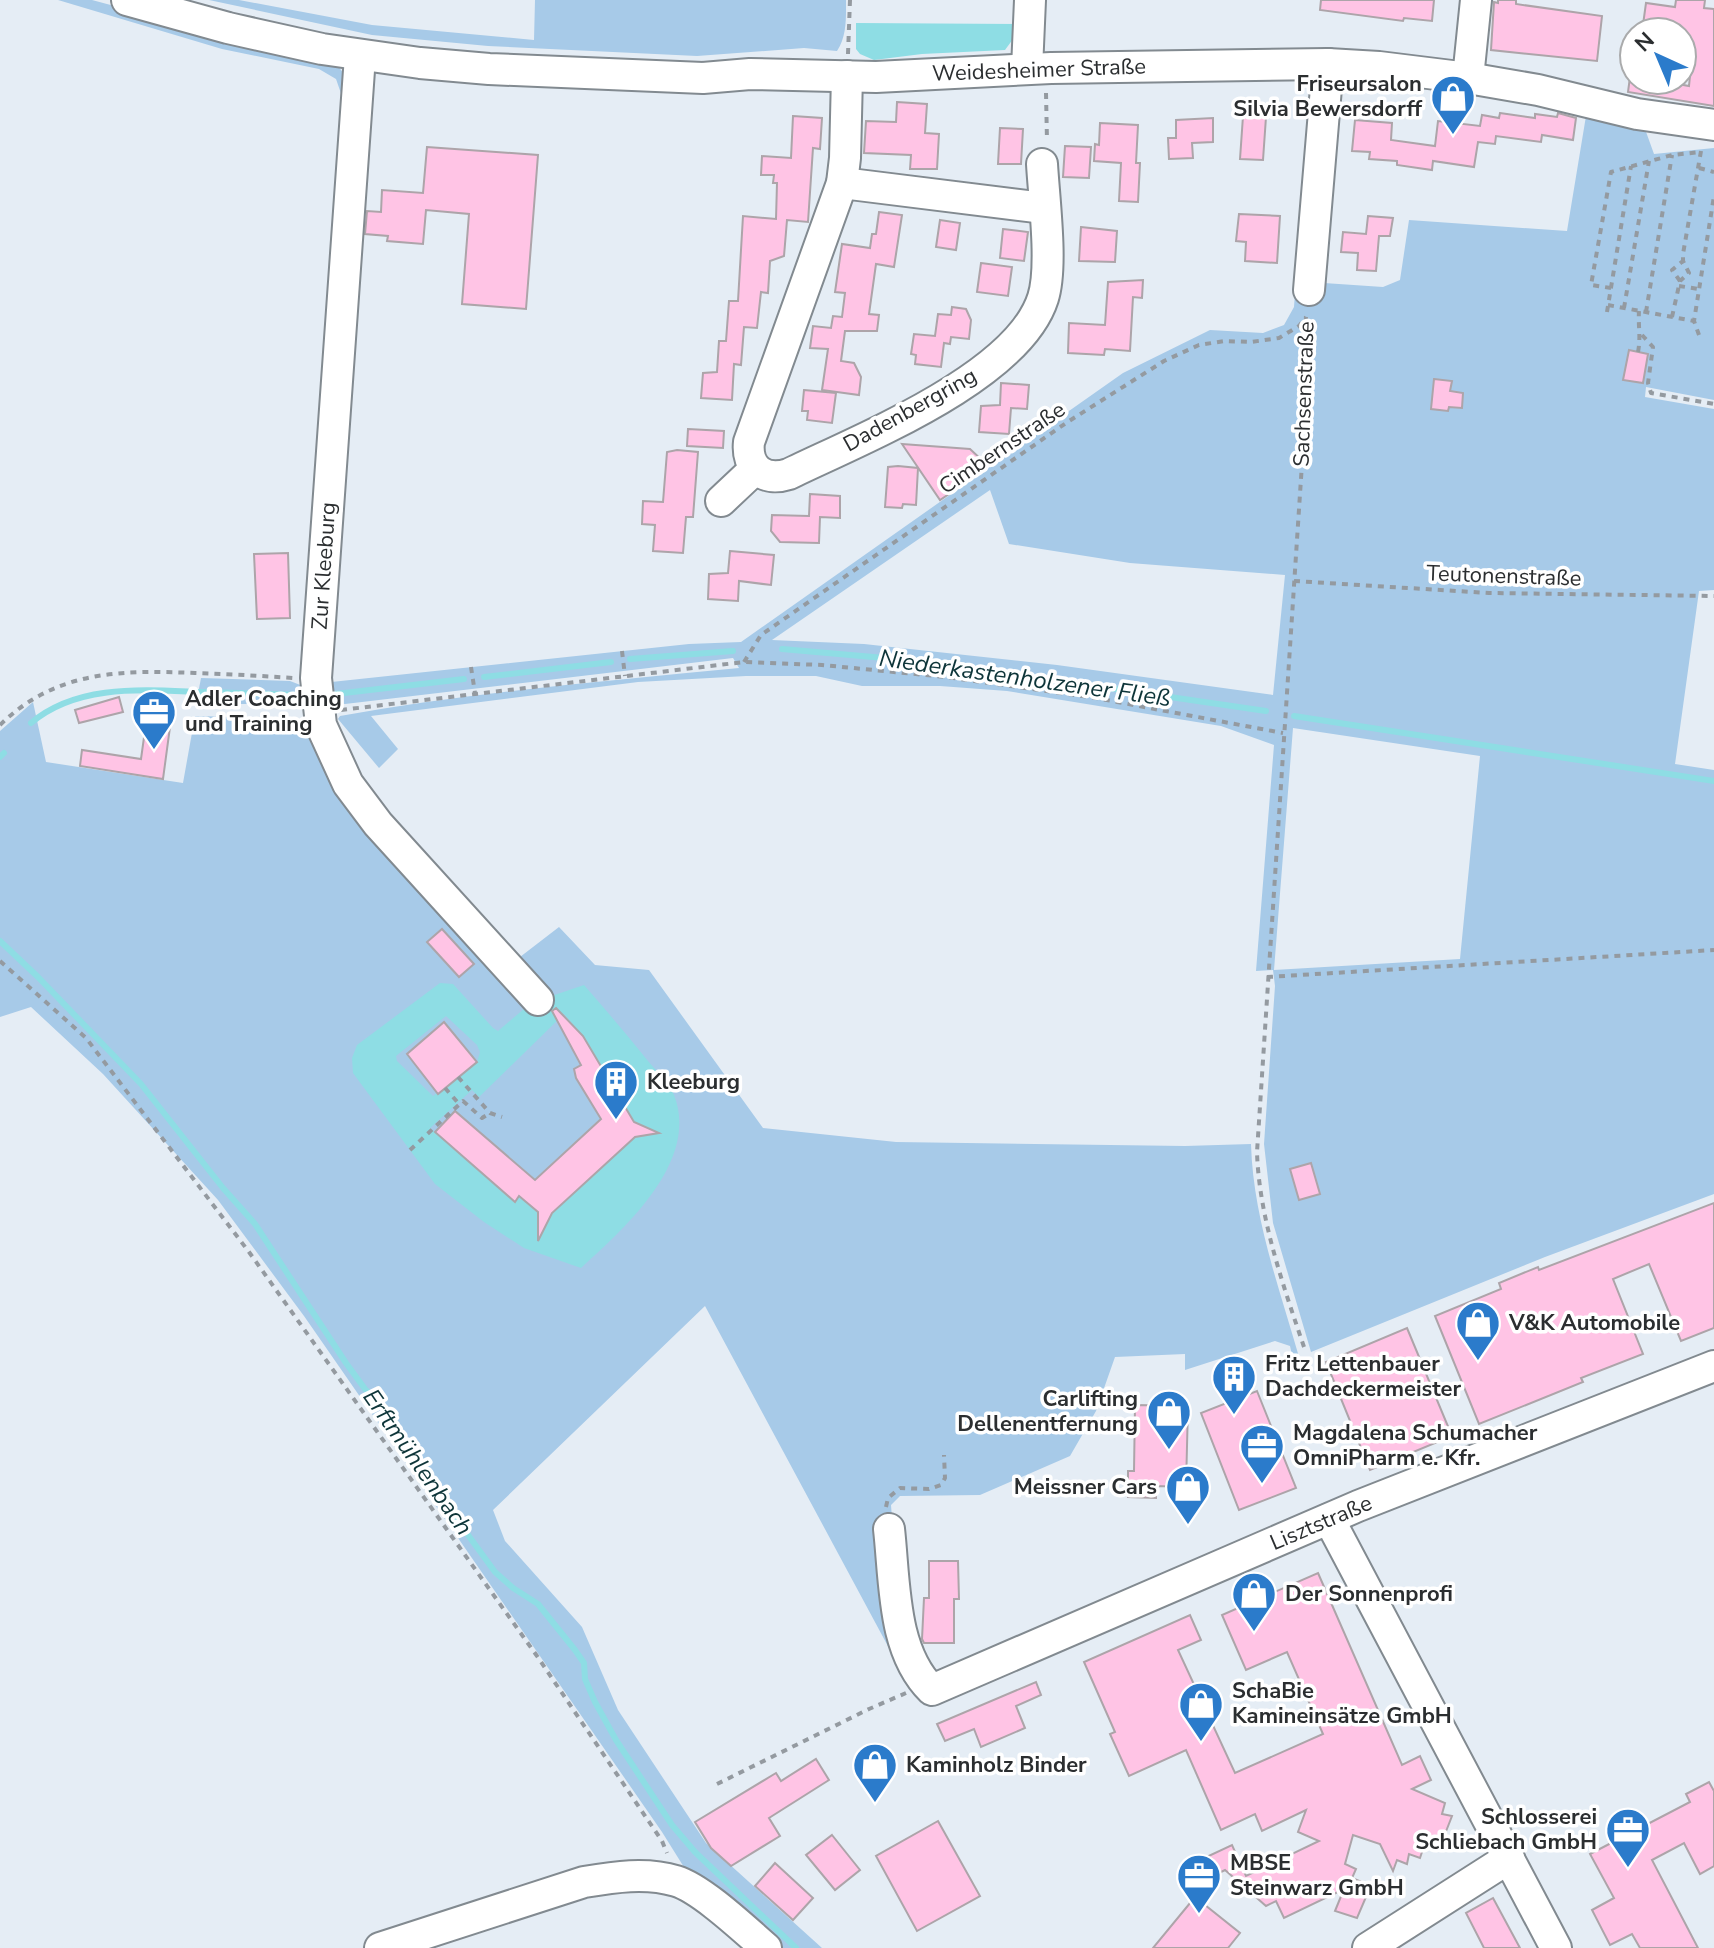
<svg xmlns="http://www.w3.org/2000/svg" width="1714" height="1948" font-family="'Nunito Sans',sans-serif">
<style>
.green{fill:#a7cae8;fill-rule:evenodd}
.water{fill:#8edde4;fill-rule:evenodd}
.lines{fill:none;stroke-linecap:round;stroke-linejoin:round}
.stream{stroke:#8edde4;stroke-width:6}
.building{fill:#ffc4e5;stroke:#ada4a9;stroke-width:2}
.minor-casing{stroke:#828a90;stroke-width:34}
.path{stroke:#949aa0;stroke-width:4;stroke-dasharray:6 6;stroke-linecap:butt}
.minor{stroke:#fff;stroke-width:30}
.labels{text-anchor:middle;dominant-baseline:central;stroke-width:7;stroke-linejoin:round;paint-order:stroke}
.street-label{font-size:22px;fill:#2b2e30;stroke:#fff}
.poi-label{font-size:22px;font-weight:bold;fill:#2b2e30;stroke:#fff;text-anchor:start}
.water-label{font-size:24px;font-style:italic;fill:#0e3539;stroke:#fff}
</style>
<rect width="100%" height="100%" fill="#e5edf5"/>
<g class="green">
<path d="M58,0H92L338,66L347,78L344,102L336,79L319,69L222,49Z"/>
<path d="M209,0H239L372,25L534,40L535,0H846C846,17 847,36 837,51L804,48L697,56L488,46L372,35Z"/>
<path d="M1586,116L1645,129L1654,154L1714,148V400L1646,387L1645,397L1714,409V590L1699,591L1675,764L1714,770V1194L1545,1257L1311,1352L1273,1223L1264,1144L1275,986L1273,970L1256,971L1274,745L1221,726L1007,691L940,686H862L816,676H746L638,682L371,716L398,749L379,768L338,719L340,716C472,692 606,681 739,668L733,658L345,704L333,703L322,683L689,644L741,642L1123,373L1210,330L1263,333L1284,325L1294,307L1297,266L1324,283L1383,287L1400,280L1409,220L1567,231ZM990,490L1009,544L1130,563L1285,575L1273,695L1057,665L864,644L772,640ZM1293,728L1480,756L1460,959L1274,970Z"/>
<path d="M201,678L290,681L303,686L308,698L303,703L290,704H196Z"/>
<path d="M33,702L46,762L183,783L195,716L271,718L280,722L286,729L298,721H310L385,824L350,758C397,832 459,894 520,957L559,927L595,965L649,970L763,1128L896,1142L1185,1146L1251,1144C1253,1217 1279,1287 1299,1357L1293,1360L1290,1346L1275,1341L1185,1370V1354L1115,1357L1096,1411L1070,1456L980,1495L900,1496L891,1505L904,1676L705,1306L493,1510L505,1541L582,1627L618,1710L706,1843L822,1948H774L687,1872L662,1832L304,1316L218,1200L103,1074L31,1007L0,1017V731Z"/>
</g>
<g class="water">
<path d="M856,23L1021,24V28L1005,50L922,54L874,60L860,54L856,49Z"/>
<path d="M440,983L453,984L493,1028L498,1031L531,1003L584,985C606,1010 627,1035 648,1061C656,1071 669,1082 674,1095C700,1161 625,1228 581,1268L524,1248L484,1222L435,1184L353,1073L352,1058L357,1045ZM564,1014L583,1036L636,1125L644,1127L549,1216L547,1222H540V1214L519,1196L514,1201L430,1128L472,1090L479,1097ZM446,1016L477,1045L480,1052L477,1062L433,1096L397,1061L396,1056Z"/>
</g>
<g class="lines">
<g class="stream">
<path d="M782,649L930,662L1266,711"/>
<path d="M630,659L733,651"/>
<path d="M484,677L611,662"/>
<path d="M327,695L464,679"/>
<path d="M1294,716L1714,781"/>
<path d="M31,723C78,683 146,690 203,692C236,693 269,694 302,695"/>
<path d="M0,757L4,753"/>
<path d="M0,941L38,977L141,1084L223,1188L255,1224L346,1363L365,1389L392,1416L417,1465L495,1572L513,1588L538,1604L575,1650L584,1663L585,1679L595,1702L616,1740L672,1825L695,1852L796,1948"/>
</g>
</g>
<g class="building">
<path d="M1321,0H1434L1432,21L1404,18L1403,21L1320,10Z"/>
<path d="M1498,0H1516V4L1602,16L1597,61L1491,50L1494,2L1498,3Z"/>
<path d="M1676,0H1705L1704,8L1714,9V106L1628,92L1630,77H1634V80H1656L1689,86L1693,45L1682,43V32H1642L1646,3L1675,7Z"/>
<path d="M897,102L927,104L925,133L939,134L937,169H910L911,155L864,153L866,121L896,122Z"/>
<path d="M1500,113L1535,118V114L1557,117L1558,113L1576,118L1573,140L1542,135L1541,142L1496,136L1495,144L1478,142L1474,167L1433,161L1432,170L1397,165V161L1369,159L1370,152L1352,151L1355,120L1392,123L1391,140L1435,146L1438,121L1480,126L1482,115L1499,118Z"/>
<path d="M793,116L822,118L820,149L813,148L808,222L787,220L784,256L770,261L768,293L761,292L757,328L744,327L741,365L734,364L732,400L701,398L703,373L717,372L719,341H726L729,301H738L743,216L776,219L777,183H773L774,175H761L762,156L791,158Z"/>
<path d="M1243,116L1266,117L1263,160L1240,159Z"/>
<path d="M1213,118V142L1192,143L1193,158L1169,159L1168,138H1176V120Z"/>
<path d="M1100,123L1138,125L1136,163H1140L1138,202L1119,201L1121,163L1094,161L1095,144L1099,145Z"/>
<path d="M1000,128L1023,129L1021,164H998Z"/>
<path d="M1065,146L1091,147L1089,178L1063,177Z"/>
<path d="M427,147L538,155L526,309L462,304L469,214L426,210L423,244L387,241L388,236L365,234L367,211L381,212L382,190L423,193Z"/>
<path d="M879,212L902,215L894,267L876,264L869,314L879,315L877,331H845L841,361L854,363L861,377L859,395L822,390L828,349L810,348L813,326L831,328L833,316L842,317L845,293L835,292L842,244L870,248L872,234H876Z"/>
<path d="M1239,214L1280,216L1277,263L1245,261L1246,242L1236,241Z"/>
<path d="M1368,216L1393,218L1390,236H1379L1376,271L1357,270L1358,253L1341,252L1343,232L1366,234Z"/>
<path d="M940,220L960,223L956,250L936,247Z"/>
<path d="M1081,227L1117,231L1115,262L1079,261Z"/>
<path d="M1003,229L1028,232L1024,261L1000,258Z"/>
<path d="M981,263L1012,267L1008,296L977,292Z"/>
<path d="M1143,280L1142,298L1133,297L1130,351L1105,349L1104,355L1068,353L1069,323L1105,325L1108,282Z"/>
<path d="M952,307L966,309L971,320L969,339L951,337L950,344L944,343L941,367L915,364L916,355L911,354L914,334L935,336L938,314L951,315Z"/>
<path d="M1629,350L1648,354L1643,383L1623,380Z"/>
<path d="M1434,379L1452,381L1450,391L1463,393L1462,408L1449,407L1448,411L1431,409Z"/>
<path d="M1001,383L1029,385L1027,409L1011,408L1009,434L979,432L981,406L1000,405Z"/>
<path d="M804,390L836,393L832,423L807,420L808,411H802Z"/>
<path d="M688,429L724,431L723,448L687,446Z"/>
<path d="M902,444L970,449L983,461L965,483L940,500Z"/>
<path d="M677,450L698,452L693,517H686L683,553L653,551L655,525L642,524L643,501L663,502L667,452Z"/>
<path d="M898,466L918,468L916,505L903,504L902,508L885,507L888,467Z"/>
<path d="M810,494L840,496V518L820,517L819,543L780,542L771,531L772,515L809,516Z"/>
<path d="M730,551L774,555L771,585L739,581L738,601L708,599L709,574L728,573Z"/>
<path d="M288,553L290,618L257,619L254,554Z"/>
<path d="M119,697L123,712L79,723L75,710Z"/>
<path d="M146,723L170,727L163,779L80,766L82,750L141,759Z"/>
<path d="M442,929L474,964L459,977L427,942Z"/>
<path d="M556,1008L583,1036L634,1122L659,1133L635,1137L552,1213L538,1241V1212L519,1196L515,1202L435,1132L455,1111L535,1180L601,1119L576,1078L574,1069L581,1065L552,1011Z"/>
<path d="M444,1022L477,1062L438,1094L407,1054Z"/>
<path d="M1311,1163L1320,1194L1299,1200L1290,1169Z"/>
<path d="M1714,1203V1328L1681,1341L1649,1264L1613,1279L1643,1354L1581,1378L1583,1382L1479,1424L1435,1316L1501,1289L1499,1283L1538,1267L1539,1270Z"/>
<path d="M1407,1328L1452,1436L1370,1470L1326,1362Z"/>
<path d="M1257,1391L1296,1488L1239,1510L1201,1413Z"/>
<path d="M1135,1405L1188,1406L1186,1487L1156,1486V1498L1128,1497V1471H1134Z"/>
<path d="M929,1561H958L959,1599H954V1643H924L922,1639L924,1598H929Z"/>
<path d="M1318,1573L1402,1765L1420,1756L1431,1780L1412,1789L1445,1803L1442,1814L1452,1816L1443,1839L1436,1836L1432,1848L1424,1846L1420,1858L1409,1854L1407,1864L1397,1860L1393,1871L1380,1844L1353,1835L1345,1864L1356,1869L1352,1878L1362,1882L1359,1894L1366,1897L1357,1918L1335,1911L1344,1889L1284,1918L1276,1901L1266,1906L1225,1870L1217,1874L1200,1860L1232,1845L1246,1876L1319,1841L1298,1832L1306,1810L1262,1831L1255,1814L1221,1830L1186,1750L1129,1776L1110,1734L1115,1732L1084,1662L1190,1615L1201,1640L1178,1650L1235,1773L1323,1734L1287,1652L1246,1670L1222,1615Z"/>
<path d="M1036,1682L1041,1695L1016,1706L1025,1728L981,1747L974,1729L945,1741L937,1724Z"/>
<path d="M816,1759L829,1780L769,1818L780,1836L731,1866L711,1848L695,1822L776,1773L781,1781Z"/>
<path d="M1709,1782L1714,1791V1866L1700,1874L1684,1843L1652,1860L1698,1948H1640L1632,1934L1610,1945L1592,1910L1614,1898L1590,1854L1690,1802L1686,1794Z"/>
<path d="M938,1821L980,1896L917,1931L876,1856Z"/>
<path d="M832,1835L860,1870L835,1890L806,1855Z"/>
<path d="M775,1863L813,1898L793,1920L755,1886Z"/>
<path d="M1195,1897L1240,1933L1228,1948H1153Z"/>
<path d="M1493,1898L1520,1948H1484L1466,1913Z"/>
</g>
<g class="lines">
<g class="minor-casing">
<g id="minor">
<path d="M127,0L228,28L322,49L420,63L489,69L703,78L750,74L876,77L1051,68L1328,64L1379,67L1468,78L1538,90L1637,114L1714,125"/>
<path d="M360,56L316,678L321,725L348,784L378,824L538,1000"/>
<path d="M1027,69L1030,0"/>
<path d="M847,76L845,158L842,183L749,442C746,468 764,482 789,474C861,439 1018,377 1043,298C1053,267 1044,199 1042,164"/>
<path d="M1468,78L1476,0"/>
<path d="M842,183L1044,208"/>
<path d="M1309,290L1328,64"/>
<path d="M721,501L755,469"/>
<path d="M1329,1519L1556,1948"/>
<path d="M889,1529C895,1582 892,1651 932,1690L1358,1506L1714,1366"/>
<path d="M380,1948L584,1882C614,1877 646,1872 676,1881C702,1889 744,1929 766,1948"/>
<path d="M1368,1948L1509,1858"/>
</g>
</g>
<g class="path">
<path d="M848,54L850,0"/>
<path d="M1046,93L1047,141"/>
<path d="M1699,168L1714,172"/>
<path d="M1680,281L1672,270L1683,261"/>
<path d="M1679,286L1699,289"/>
<path d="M1611,288L1591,285L1611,172L1672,155L1701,152"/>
<path d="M1608,305L1694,321"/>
<path d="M1624,308L1649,161"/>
<path d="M1607,312L1631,166"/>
<path d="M1646,312L1672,155"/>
<path d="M1672,317L1680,281L1689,273L1683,261V254L1701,151"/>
<path d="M1642,335L1653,347L1648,383L1651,393L1714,404"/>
<path d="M1699,335L1694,321L1714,196"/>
<path d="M1638,352C1641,337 1638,326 1639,311"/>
<path d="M1294,581L1489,593L1714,596"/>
<path d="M622,651L625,676"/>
<path d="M744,662L761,635L1066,423L1164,361L1199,345L1225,341L1251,342L1279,338L1299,326L1306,317"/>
<path d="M471,667L475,693"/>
<path d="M341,710L744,662L822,665L946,677L1096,698L1283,733"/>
<path d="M0,725C56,670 122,670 195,673C228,674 261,676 294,678"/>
<path d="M0,961L86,1038L249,1252L537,1656L662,1841L667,1853"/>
<path d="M1267,977L1714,950"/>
<path d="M458,1077L490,1113L502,1117"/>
<path d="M445,1088L460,1105"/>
<path d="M410,1150L463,1101L482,1118L490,1113"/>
<path d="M1304,1347C1283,1285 1259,1217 1257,1152L1303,448L1306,313"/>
<path d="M886,1507L888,1498L900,1488L929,1489L941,1485L945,1478L944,1455"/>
<path d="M717,1784L869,1709L906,1693"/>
</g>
<use href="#minor" class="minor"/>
</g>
<defs>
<g id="shop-pin" transform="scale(2.3)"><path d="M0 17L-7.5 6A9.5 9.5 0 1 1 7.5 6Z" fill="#2b7bcb" stroke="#fff"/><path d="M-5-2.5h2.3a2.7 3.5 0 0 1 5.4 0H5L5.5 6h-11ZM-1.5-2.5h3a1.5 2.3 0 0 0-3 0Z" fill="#fff"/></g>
<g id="office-pin" transform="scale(2.3)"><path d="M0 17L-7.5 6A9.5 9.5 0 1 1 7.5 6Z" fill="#2b7bcb" stroke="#fff"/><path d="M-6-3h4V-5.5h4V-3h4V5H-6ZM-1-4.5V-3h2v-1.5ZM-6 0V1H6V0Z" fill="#fff"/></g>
<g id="building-pin" transform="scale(2.3)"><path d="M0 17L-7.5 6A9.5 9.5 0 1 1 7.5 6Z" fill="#2b7bcb" stroke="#fff"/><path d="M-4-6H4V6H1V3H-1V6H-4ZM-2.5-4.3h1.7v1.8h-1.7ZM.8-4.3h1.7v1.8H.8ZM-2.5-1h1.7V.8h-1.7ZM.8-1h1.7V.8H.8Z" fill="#fff"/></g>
</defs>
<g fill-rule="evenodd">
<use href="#shop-pin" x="1453" y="97"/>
<use href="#office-pin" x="154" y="712"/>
<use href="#building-pin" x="616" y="1082"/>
<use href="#shop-pin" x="1478" y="1323"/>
<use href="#building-pin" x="1234" y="1377"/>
<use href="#shop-pin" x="1169" y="1412"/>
<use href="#office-pin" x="1262" y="1446"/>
<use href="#shop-pin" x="1188" y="1487"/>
<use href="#shop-pin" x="1254" y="1594"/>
<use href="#shop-pin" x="1201" y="1704"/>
<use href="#shop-pin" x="875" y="1765"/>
<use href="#office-pin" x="1628" y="1830"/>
<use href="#office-pin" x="1199" y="1876"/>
</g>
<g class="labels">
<g class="street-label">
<text transform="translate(1039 70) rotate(-2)">Weidesheimer Straße</text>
<text transform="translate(1304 394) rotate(-88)">Sachsenstraße</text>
<text transform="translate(910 410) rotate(-29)">Dadenbergring</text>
<text transform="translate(1002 448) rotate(-34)">Cimbernstraße</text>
<text transform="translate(324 566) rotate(-86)">Zur Kleeburg</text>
<text transform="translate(1504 576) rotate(2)">Teutonenstraße</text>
<text transform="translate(1321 1523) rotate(-23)">Lisztstraße</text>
</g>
<g class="poi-label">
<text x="1422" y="84" text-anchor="end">Friseursalon<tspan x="1422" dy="25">Silvia Bewersdorff</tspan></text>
<text x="185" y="699">Adler Coaching<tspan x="185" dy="25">und Training</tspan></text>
<text x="647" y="1082">Kleeburg</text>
<text x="1509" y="1323">V&amp;K Automobile</text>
<text x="1265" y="1364">Fritz Lettenbauer<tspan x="1265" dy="25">Dachdeckermeister</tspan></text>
<text x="1138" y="1399" text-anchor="end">Carlifting<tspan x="1138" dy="25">Dellenentfernung</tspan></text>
<text x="1293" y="1433">Magdalena Schumacher<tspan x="1293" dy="25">OmniPharm e. Kfr.</tspan></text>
<text x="1157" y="1487" text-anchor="end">Meissner Cars</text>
<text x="1285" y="1594">Der Sonnenprofi</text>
<text x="1232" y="1691">SchaBie<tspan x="1232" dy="25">Kamineinsätze GmbH</tspan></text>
<text x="906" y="1765">Kaminholz Binder</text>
<text x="1597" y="1817" text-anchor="end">Schlosserei<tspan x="1597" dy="25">Schliebach GmbH</tspan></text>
<text x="1230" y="1863">MBSE<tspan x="1230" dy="25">Steinwarz GmbH</tspan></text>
</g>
<g class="water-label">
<text transform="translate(1025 678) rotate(8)">Niederkastenholzener Fließ</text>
<text transform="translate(418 1462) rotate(55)">Erftmühlenbach</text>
</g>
</g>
<g transform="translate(1658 56) rotate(316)"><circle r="38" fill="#ffffff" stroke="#aaabac" stroke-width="2"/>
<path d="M0-6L14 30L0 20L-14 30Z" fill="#2b7bcb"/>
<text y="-12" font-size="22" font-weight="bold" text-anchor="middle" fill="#2b2e30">N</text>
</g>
</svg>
